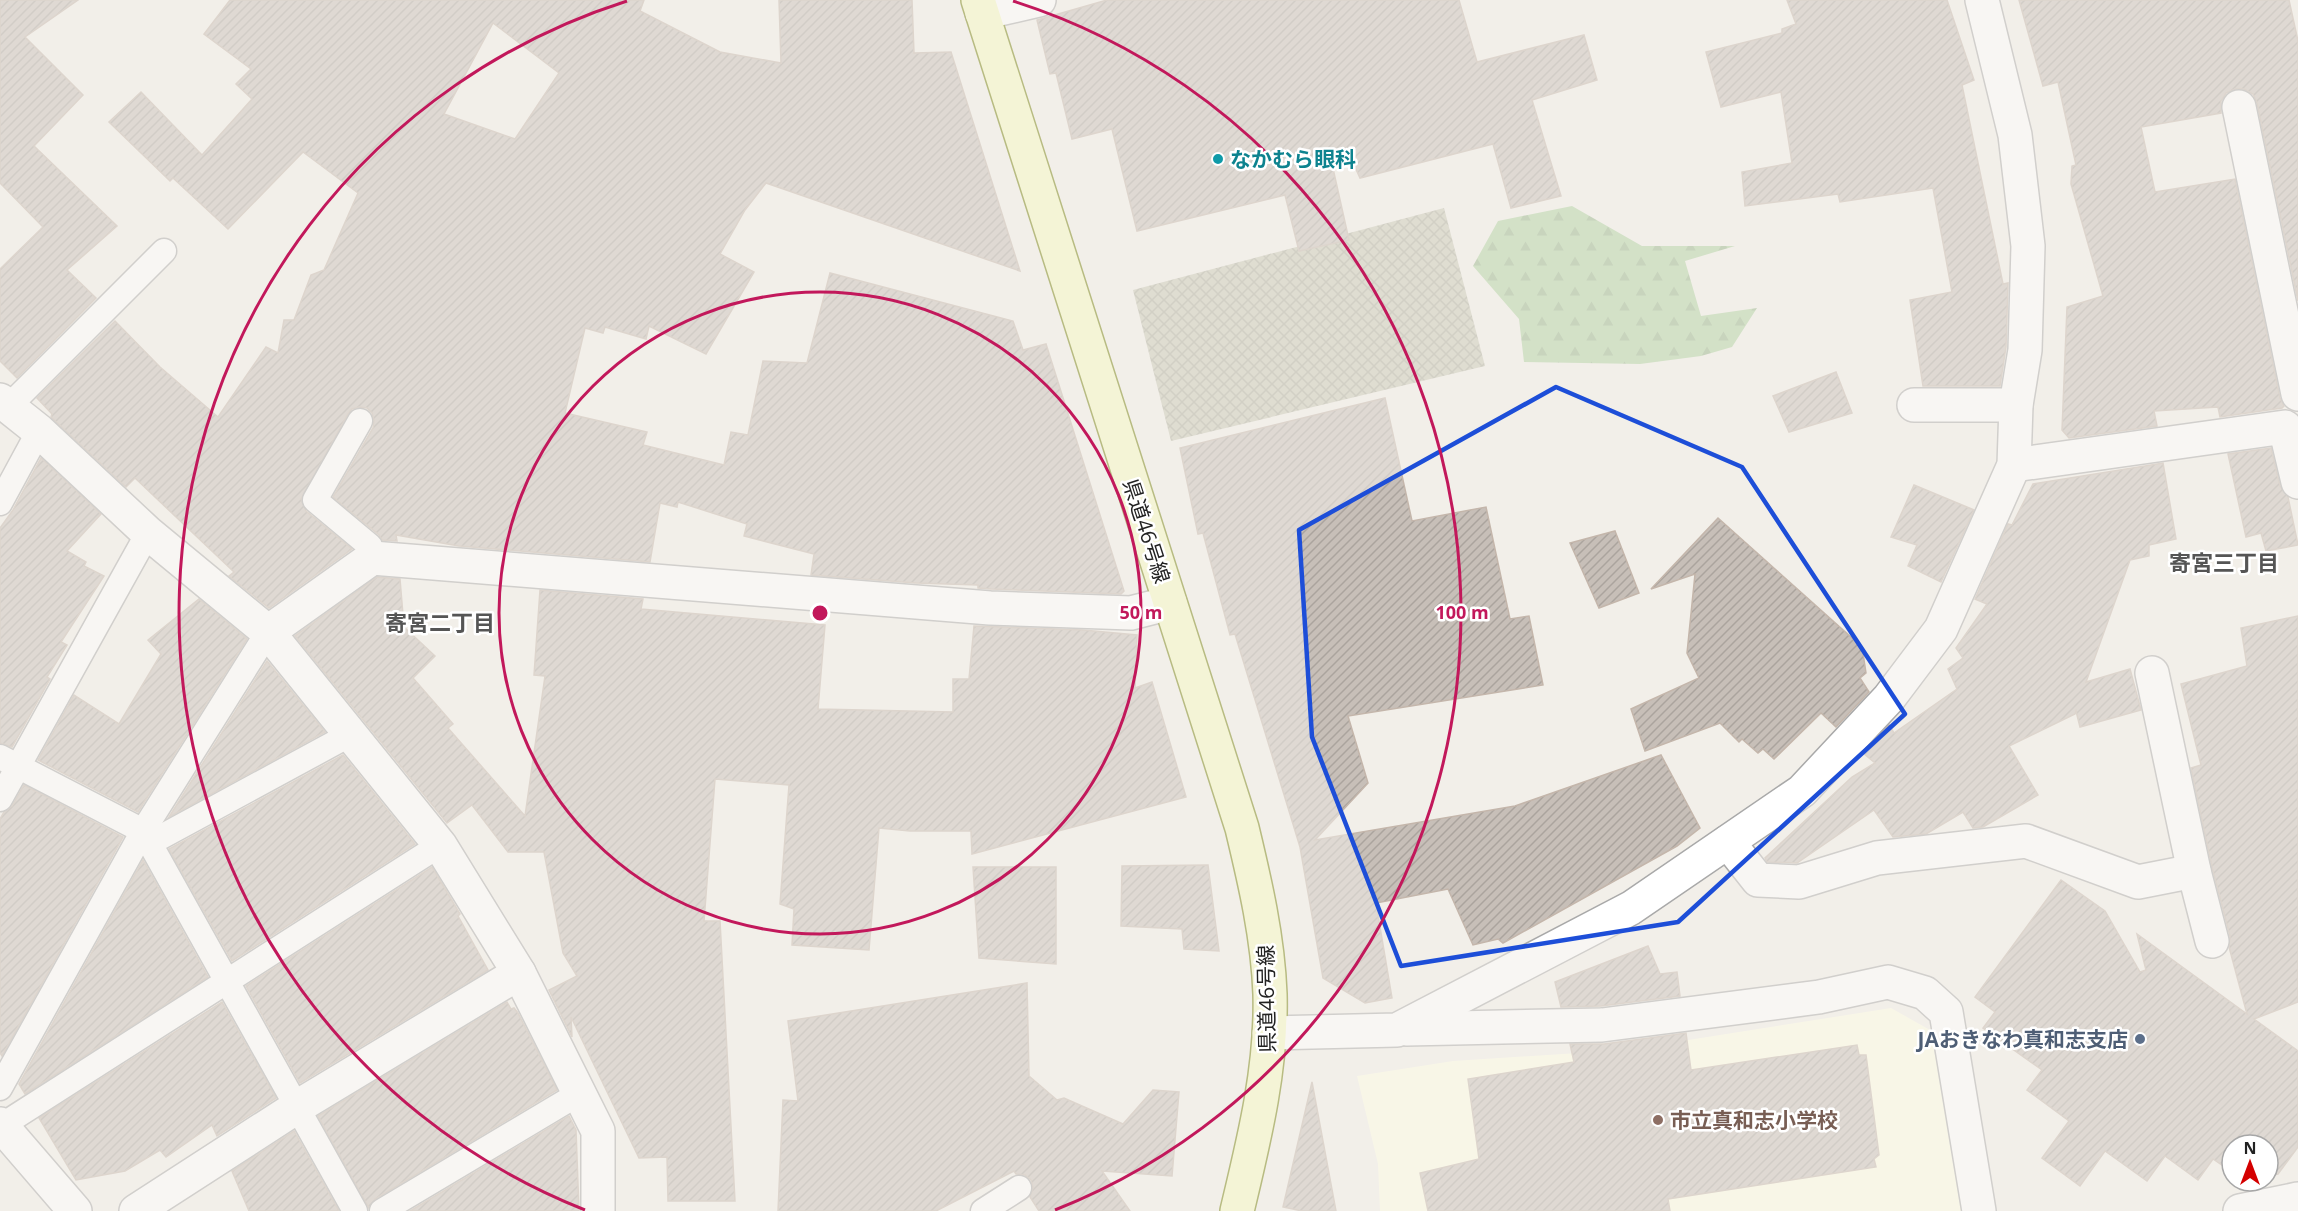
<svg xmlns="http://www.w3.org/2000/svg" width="2298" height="1211" font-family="'Open Sans','Noto Sans JP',sans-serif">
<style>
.education{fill:#ffffe5}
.construction{fill:url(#construction-cross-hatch)}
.forest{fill:url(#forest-firs)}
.building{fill:url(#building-hatch);stroke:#c4b6ab;stroke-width:1.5;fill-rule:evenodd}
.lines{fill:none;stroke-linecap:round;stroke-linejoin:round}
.service-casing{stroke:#a9a9a9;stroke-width:27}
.minor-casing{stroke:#a9a9a9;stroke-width:36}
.secondary-casing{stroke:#707d05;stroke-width:36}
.service{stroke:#fff;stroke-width:24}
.minor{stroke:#fff;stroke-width:33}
.secondary{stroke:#f7fabf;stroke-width:33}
.marked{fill:none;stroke:#1d4ed8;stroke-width:4.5;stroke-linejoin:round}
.ring{fill:none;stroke:#c2185b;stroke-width:3}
.culture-dot{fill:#0f9aa8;stroke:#fff;stroke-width:2}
.service-dot{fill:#5c6f8a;stroke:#fff;stroke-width:2}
.education-dot{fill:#8d6e63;stroke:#fff;stroke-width:2}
.labels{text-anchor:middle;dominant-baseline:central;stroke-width:5;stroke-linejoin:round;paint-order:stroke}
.culture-label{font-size:21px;font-weight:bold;fill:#0d838f;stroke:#fff;text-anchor:start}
.street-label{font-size:21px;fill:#222;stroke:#fff}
.service-label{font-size:21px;font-weight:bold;fill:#4e5e75;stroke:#fff;text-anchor:end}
.education-label{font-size:21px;font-weight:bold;fill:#785e54;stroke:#fff;text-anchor:start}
.neighbourhood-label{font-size:22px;font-weight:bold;fill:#555;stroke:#fff}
.centre{fill:#c2185b;stroke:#fff;stroke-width:3}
.ring-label{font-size:18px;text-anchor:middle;font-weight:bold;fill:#c2185b;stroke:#fff;stroke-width:5;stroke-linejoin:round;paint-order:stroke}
</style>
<defs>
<pattern id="construction-cross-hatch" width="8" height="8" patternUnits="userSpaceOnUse" patternTransform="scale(1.5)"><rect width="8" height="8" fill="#c7c7b4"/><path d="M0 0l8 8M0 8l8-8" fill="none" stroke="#abab9a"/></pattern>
<pattern id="forest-firs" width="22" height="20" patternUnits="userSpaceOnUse" patternTransform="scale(1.5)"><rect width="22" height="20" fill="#add19e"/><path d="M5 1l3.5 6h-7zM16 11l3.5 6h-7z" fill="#95b388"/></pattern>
<pattern id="building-hatch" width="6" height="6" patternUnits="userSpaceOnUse" patternTransform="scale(1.5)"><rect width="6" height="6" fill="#c7bfb8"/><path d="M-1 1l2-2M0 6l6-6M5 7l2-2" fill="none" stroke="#aba49e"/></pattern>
</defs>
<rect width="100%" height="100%" fill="#f2efe9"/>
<path class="education" d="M1891,1008L1930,1030L1966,1211H1380L1378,1164L1357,1076L1453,1061L1625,1050Z"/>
<path class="construction" d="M1444,208L1485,366L1171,441L1133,290Z"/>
<path class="forest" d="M1572,206L1642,246H1735L1685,261L1701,316L1757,308L1732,347L1701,356L1640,364L1524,362L1519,319L1473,266L1498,221Z"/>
<g class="building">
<path d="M0,0H78L25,37L83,95L34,146L117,226L67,270L96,298L17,378L0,361V269L43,227L0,183Z"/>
<path d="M230,0H644L640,11L720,52L781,63L779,0H912L914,53L951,52L1020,271L766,183L745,210L720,254L754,272L706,354L649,326L646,339L605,327L603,333L585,328L565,413L647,432L643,445L724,465L731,432L748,435L763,361L807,363L830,273L1013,321L1023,350L1046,344L1124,591L1121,594L991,589L978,588V585L916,583L811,575L814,554L744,536L747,524L678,502L677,507L660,503L650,562L459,546L396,535L397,541L382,540L379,535L333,497L373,428L374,420L372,413L367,408L359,407L352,409L348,414L301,499L306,511L352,549L269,608L229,576L234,572L135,478L126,487L51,417L52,414L37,398L115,321L160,367L218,417L266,347L278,353L284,320H294L311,275L324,270L358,193L303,152L228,229L173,178L170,181L109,122L141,92L202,155L252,99L236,84L251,69L204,34ZM493,23L559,73L515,139L444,114Z"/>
<path d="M1107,0H1459L1477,62L1584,35L1597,80L1532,100L1561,196L1511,208L1493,144L1360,178L1351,158L1332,164L1349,240L1299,251L1285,195L1137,231L1112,129L1072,139L1056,73L1050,74L1037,20Z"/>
<path d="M1787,0H1947L1974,80L1962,85L2003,284L2008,283L2006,347L2000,386H1923L1910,300L1952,292L1933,188L1840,202L1838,194L1745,206L1742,172L1792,163L1781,92L1721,107L1706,52L1782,33V29L1796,24Z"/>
<path d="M2019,0H2289L2298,41V301L2257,103L2253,94L2244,89H2235L2226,93L2221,101V113L2141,127L2155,192L2235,179L2280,398L2284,406L2282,408L2220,417L2218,407L2154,411L2157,426L2069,438L2062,430L2067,307L2103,296L2071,184L2072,166L2076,165L2058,82L2043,86Z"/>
<path d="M1836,372L1852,413L1789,432L1773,396Z"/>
<path d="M1385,398L1412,521L1486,507L1510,619L1529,616L1543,685L1348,716L1368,783L1315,840L1515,806L1661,755L1700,828L1677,846L1503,943L1498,939L1473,945L1448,889L1376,903L1392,998L1365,1003L1323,978L1300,847L1235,634L1230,635L1203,533L1198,534L1180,448Z"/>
<path d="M2271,448L2280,486L2288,497L2298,545L2266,551L2261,533L2246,537L2228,454Z"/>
<path d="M41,458L101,514L67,551L86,562L84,566L104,576L61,642L67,645L47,677L50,679L12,747L0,743V528L13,510Z"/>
<path d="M2163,463L2176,539L2149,545V556L2130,560L2086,682L2130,669L2141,710L2080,727L2076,711L2075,714L2009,746L2038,795L1983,827L1973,828L1963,812L1926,834L1893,837L1874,810L1797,863L1767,862L1765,858L1852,777L1875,763L1863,753L1889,725L1894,733L1957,689L1948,669L1963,658L1956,648L1987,604L1975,599L2008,524L2012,525L2033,484Z"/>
<path d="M1914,485L1974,510L1941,582L1908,566L1917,545L1891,537Z"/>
<path d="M1718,518L1862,647L1866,673L1860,678L1869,692L1836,727L1821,713L1774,759L1763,749L1758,753L1742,739L1739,742L1720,723L1645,751L1631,709L1699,678L1687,653L1695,574L1651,589Z"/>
<path d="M1615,531L1639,593L1599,608L1570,543Z"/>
<path d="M377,577L400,579L404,627L435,656L413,678L453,724L448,728L525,816L545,676L534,675L540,590L643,599L641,609L825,625L818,709L953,712V679H969L974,626L1083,630L1137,635L1135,688L1152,682L1186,797L972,854L971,831H910L879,828L869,950L792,945L794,909L780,904L789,785L715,779L704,921H720L735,1201H668L667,1157L639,1158L571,1017L572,1037L549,990L577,976L563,953L544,852H508L472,805L447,823L295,636Z"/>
<path d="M199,599L247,639L138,812L38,760L74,695L119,724L161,654L148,640Z"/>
<path d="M2298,616V1002L2254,1019L2298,1051V1147L2278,1174L2268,1176V1145H2232V1172L2213,1159L2198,1180L2165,1156L2147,1181L2105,1151L2080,1186L2042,1158L2069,1121L2027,1090L2042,1070L1983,1028L1995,1012L1975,997L2061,880L2105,911L2140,972L2146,970L2137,934L2247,1014L2229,947L2230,936L2212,867L2191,768L2201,765L2181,684L2247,666L2241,628Z"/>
<path d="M267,661L325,732L169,817Z"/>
<path d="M343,755L415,844L232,961L169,849Z"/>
<path d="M24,785L123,837L2,1056L0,1053V819L4,812L12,806Z"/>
<path d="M143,860L208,977L25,1094L19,1084Z"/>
<path d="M1208,865L1219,951L1184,949L1182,929L1121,926L1122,866Z"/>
<path d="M432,867L460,914L458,916L488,970L300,1083L246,986Z"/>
<path d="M973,867H1056V964L979,958Z"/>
<path d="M1648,946L1660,974L1677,972L1680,996L1601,1006L1561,1007L1555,982Z"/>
<path d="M1027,983L1029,1076L1057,1100L1064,1098L1123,1124L1153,1090L1179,1092L1172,1176L1102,1171L1130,1211H1039L1030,1197L1033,1188L1031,1180L1025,1175L1016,1174L1014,1171L936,1211H778L783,1100L798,1101L788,1021Z"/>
<path d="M222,1002L276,1098L217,1136L212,1125L166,1157L160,1150L125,1171L76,1180L39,1118Z"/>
<path d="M507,1002L511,1009L514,1008L518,1013L557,1090L375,1199L369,1208L318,1116Z"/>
<path d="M1686,1033L1691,1070L1857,1045L1859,1055H1866L1879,1155L1874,1159L1876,1167L1668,1199L1670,1211H1428L1420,1173L1479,1159L1468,1079L1574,1062L1570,1044H1604Z"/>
<path d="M1312,1082L1336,1211H1302L1283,1207Z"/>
<path d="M569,1116L576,1130L579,1211H410Z"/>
<path d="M294,1131L339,1211H249L232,1171Z"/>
</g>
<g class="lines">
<g class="service-casing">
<g id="service">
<path d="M8,407L164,251"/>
<path d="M360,421L315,500L370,546L372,558"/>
<path d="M0,503L39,431"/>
<path d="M0,757L143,831L355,1211"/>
<path d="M0,799L148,533"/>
<path d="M150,843L351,734"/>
<path d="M0,1088L143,831L268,632"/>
<path d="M1,1126L440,845"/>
<path d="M382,1211L580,1093"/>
<path d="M983,1211L1019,1188"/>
</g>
</g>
<g class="minor-casing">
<g id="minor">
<path d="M982,13L1039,0"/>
<path d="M2239,107L2298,394"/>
<path d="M0,400L39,431L148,533L268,632L440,845L519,973L598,1131V1211"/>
<path d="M1914,405H2016"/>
<path d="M2014,465L2285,427L2298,482"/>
<path d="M268,632L372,558L990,608L1131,613L1170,603"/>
<path d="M2152,673L2194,871"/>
<path d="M1728,842L1758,880L1799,882L1877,858L2026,841L2138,882L2194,871L2212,941"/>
<path d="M1406,1029L1602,1025L1819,997L1888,982L1925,993L1946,1012L1979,1211"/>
<path d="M1269,1033L1397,1030L1631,908L1802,791L1889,698L1941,629L2014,465L2016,405L2025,350L2028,246L2015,135L1982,0"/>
<path d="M0,1124L75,1211"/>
<path d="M136,1211L297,1107L519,973"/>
<path d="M2240,1211L2298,1199"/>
</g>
</g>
<g class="secondary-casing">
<path id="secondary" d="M978,0L1242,828C1255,882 1268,938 1270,994C1272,1068 1254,1140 1237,1211"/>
</g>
<use href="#service" class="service"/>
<use href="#minor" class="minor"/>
<use href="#secondary" class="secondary"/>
</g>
<path d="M0 0H2298V1211H0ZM1556,387L1742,467L1905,714L1678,922L1401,966L1312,737L1299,530Z" fill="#f2efe9" fill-opacity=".55" fill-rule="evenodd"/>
<path class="marked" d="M1556,387L1742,467L1905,714L1678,922L1401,966L1312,737L1299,530Z"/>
<g class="ring">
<circle cx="820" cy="613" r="321"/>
<path d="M585 1210A642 642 0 0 1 627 1M1013 1A642 642 0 0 1 1055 1210"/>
</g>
<circle class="culture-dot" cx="1218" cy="159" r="6"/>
<circle class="service-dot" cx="2140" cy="1039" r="6"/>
<circle class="education-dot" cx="1658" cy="1120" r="6"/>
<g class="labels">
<g class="culture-label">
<text x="1230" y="159">なかむら眼科</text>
</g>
<g class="street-label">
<text transform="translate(1147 531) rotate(72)">県道46号線</text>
<text transform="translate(1266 999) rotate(-91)">県道46号線</text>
</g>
<g class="service-label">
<text x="2128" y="1039">JAおきなわ真和志支店</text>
</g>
<g class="education-label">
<text x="1670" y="1120">市立真和志小学校</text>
</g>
<g class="neighbourhood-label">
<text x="2224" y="562">寄宮三丁目</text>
<text x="440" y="622">寄宮二丁目</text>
</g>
</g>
<circle cx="820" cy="613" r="9" class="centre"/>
<g class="ring-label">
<text x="1141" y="619">50 m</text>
<text x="1462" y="619">100 m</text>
</g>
<g transform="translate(2250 1163)"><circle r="28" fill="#ffffff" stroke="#a7a7a7" stroke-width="1.5"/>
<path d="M0-4.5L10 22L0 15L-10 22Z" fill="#d40000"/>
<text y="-9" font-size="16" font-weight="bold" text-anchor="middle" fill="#222222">N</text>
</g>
</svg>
